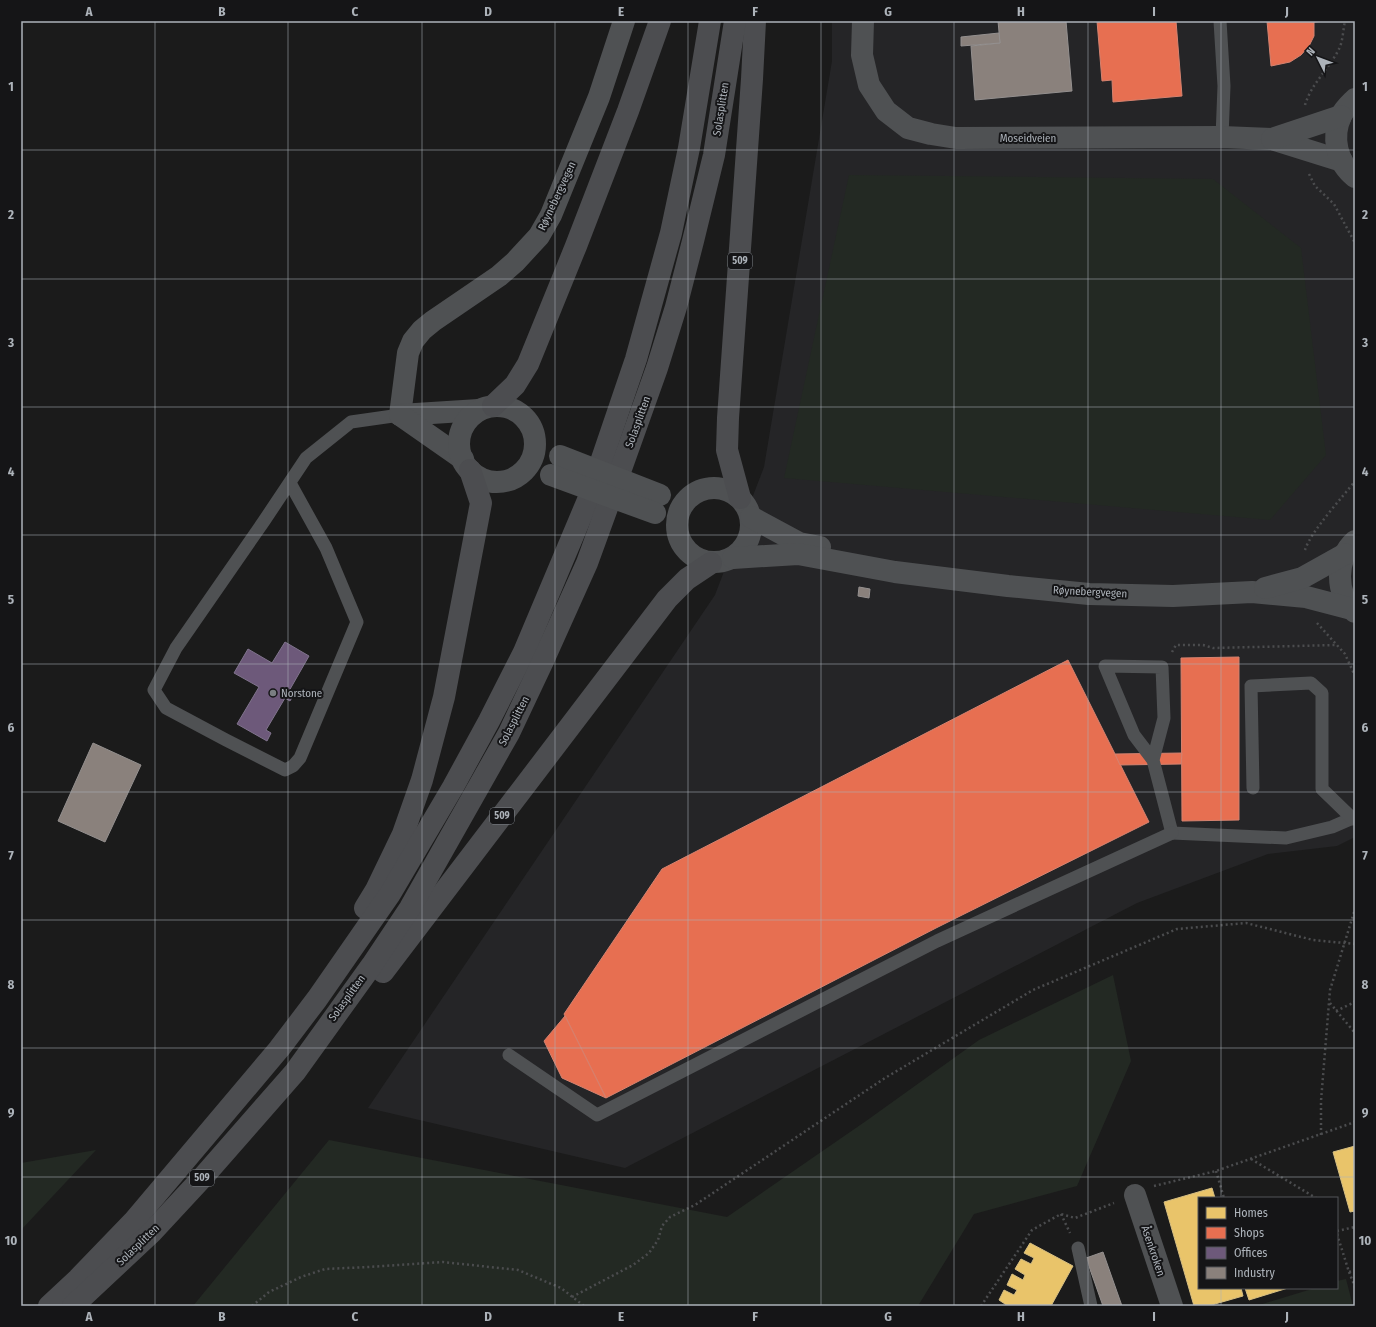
<svg xmlns="http://www.w3.org/2000/svg" width="1376" height="1327" font-family="'Fira Sans Condensed',sans-serif">
<style>
.built{fill:#252527}
.green{fill:#232923}
.homes{fill:#e9c46a;stroke:#d7bf82}
.shops{fill:#e76f51;stroke:#d68370}
.offices{fill:#6d597a;stroke:#80748d}
.industry{fill:#8a817c;stroke:#94908f}
.lines{fill:none;stroke-linecap:round;stroke-linejoin:round}
.path{stroke:#4b4c4e;stroke-width:2.5;stroke-dasharray:2 3;stroke-linecap:butt}
.service{stroke:#4f5153;stroke-width:13}
.minor{stroke:#4f5153;stroke-width:22}
.tertiary{stroke:#4f5153;stroke-width:22}
.trunk{stroke:#4c4d50;stroke-width:22}
.tertiary-bridge{stroke:#4f5153;stroke-width:22}
.grid{fill:none;stroke:#adb3ba;stroke-width:1;stroke-opacity:0.55}
.poi-dot{fill:#7a7e82;stroke:#151517;stroke-width:1.5}
.labels{text-anchor:middle;dominant-baseline:central;stroke-width:4;stroke-linejoin:round;paint-order:stroke}
.shield{fill:#151517;stroke:#7f8489;stroke-width:1}
.shield-label{font-size:10px;font-weight:bold;fill:#adb3ba}
.street-label{font-size:11px;fill:#adb3ba;stroke:#151517}
.poi-label{font-size:11px;fill:#adb3ba;stroke:#151517;text-anchor:start}
.neatline{fill:none;stroke:#adb3ba;stroke-width:1.5}
.grid-label{font-size:13px;text-anchor:middle;font-weight:bold;fill:#adb3ba}
</style>
<rect width="100%" height="100%" fill="#1b1b1b"/>
<path class="built" d="M832,21H1355V837L1337,846L1268,854L1137,903L625,1168L368,1108L715,595L764,467L832,61Z"/>
<g class="green">
<path d="M849,175L1213,179L1301,248L1326,455L1270,520L784,478Z"/>
<path d="M1113,975L1131,1061L1077,1186L974,1214L918,1306H193L329,1140L727,1217L866,1121L979,1040Z"/>
<path d="M96,1150L21,1230V1163Z"/>
<path d="M1346,1279L1353,1306H1256L1315,1288H1337V1281Z"/>
</g>
<g class="homes">
<path d="M1355,1146V1211L1350,1212L1333,1152Z"/>
<path d="M1212,1188L1215,1198H1199V1288H1241L1243,1296L1208,1306H1194L1164,1202Z"/>
<path d="M1030,1243L1073,1266L1051,1306H1008L999,1300L1004,1290L1014,1295L1017,1290L1007,1285L1012,1274L1023,1280L1025,1275L1015,1269L1021,1259L1031,1264L1034,1258L1024,1253Z"/>
<path d="M1245,1288H1288L1249,1300Z"/>
</g>
<g class="shops">
<path d="M1097,21H1176L1182,96L1113,102L1112,80L1102,81Z"/>
<path d="M1267,21H1324L1314,22V36L1309,46L1301,55L1290,62L1271,66Z"/>
<path d="M1239,657V820L1182,821L1181,658Z"/>
<path d="M1068,660L1149,822L936,928L606,1098L564,1014L662,869Z"/>
<path d="M1182,753L1181,764L1120,765L1115,754Z"/>
<path d="M565,1016L606,1098L562,1078L544,1041Z"/>
</g>
<path class="offices" d="M285,642L309,656L289,691L294,694L290,701L285,698L266,730L271,733L267,741L237,724L259,687L234,673L248,649L272,663Z"/>
<g class="industry">
<path d="M998,21H1066L1072,91L975,100L971,46L1000,43Z"/>
<path d="M999,33L1000,43L961,46V37Z"/>
<path d="M859,587L870,589L869,598L858,596Z"/>
<path d="M93,743L141,765L105,842L58,821Z"/>
<path d="M1103,1252L1122,1306H1103L1086,1258Z"/>
</g>
<g class="lines">
<g class="path">
<path d="M1305,105C1311,84 1329,69 1339,49C1343,41 1343,30 1345,21"/>
<path d="M1309,174L1315,186L1334,204L1355,243"/>
<path d="M1305,550C1311,531 1342,498 1355,481"/>
<path d="M1317,623L1345,654L1355,676"/>
<path d="M1172,652L1176,645H1203L1213,648L1337,645"/>
<path d="M1330,1003L1355,1033"/>
<path d="M1336,1011L1355,1002"/>
<path d="M1321,1135V1101L1330,990L1355,909"/>
<path d="M1251,1159L1316,1198"/>
<path d="M1216,1171L1224,1198"/>
<path d="M1154,1186L1216,1171L1355,1122"/>
<path d="M1061,1214L1070,1233"/>
<path d="M1337,1231L1355,1227"/>
<path d="M1337,1234L1349,1272L1355,1270"/>
<path d="M1349,1272L1355,1287"/>
<path d="M572,1297L633,1265L649,1253L658,1240L662,1226L670,1217L695,1205L885,1078L1033,990L1177,929L1246,923L1313,940L1355,944"/>
<path d="M252,1306L269,1292L301,1277L325,1269L368,1267L443,1262L518,1270L561,1288L584,1306"/>
<path d="M981,1306L1032,1230L1061,1214L1075,1218L1114,1203"/>
</g>
<g class="service">
<path d="M1220,21L1224,86L1222,137"/>
<path d="M290,483L326,548L357,622L300,758L293,766L285,770L226,740L166,708L154,690L176,648L264,521L306,458L351,422L400,415"/>
<path d="M1153,760L1164,718L1162,667L1105,666L1134,735L1153,760L1172,833L1286,838L1332,827L1355,817"/>
<path d="M1253,788L1251,686L1311,683L1322,693V789L1353,819"/>
<path d="M509,1055L597,1115L937,941L1172,833"/>
<path d="M1078,1248L1091,1306"/>
</g>
<g class="minor">
<path d="M863,21L862,55L869,85L886,111L908,128L931,134L956,138L1222,137L1272,139L1342,161"/>
<path d="M1355,99C1350,104 1344,109 1341,116C1331,137 1337,163 1355,177"/>
<path d="M1272,139L1341,116"/>
<path d="M400,415L408,353L413,341L422,330L433,321L499,276L515,262L539,236L551,215L599,97L624,21"/>
<path d="M400,415L479,410"/>
<path d="M400,415L463,459"/>
<path d="M1135,1195L1172,1306"/>
</g>
<g class="tertiary">
<circle cx="497" cy="444" r="38"/>
<circle cx="714" cy="525" r="37"/>
<path d="M751,517L799,543L820,547"/>
<path d="M1355,541C1335,559 1335,594 1355,612"/>
<path d="M733,558L798,554L895,572L1008,586L1089,594L1173,596L1252,592L1306,597L1352,609"/>
<path d="M1265,588L1302,578L1345,554"/>
</g>
<g class="trunk">
<path d="M493,406L515,385L528,364L576,246L628,111L660,21"/>
<path d="M740,498L727,450L728,418L752,79L755,21"/>
<path d="M365,908L376,890L403,834L422,780L444,697L481,503L470,470"/>
<path d="M383,972L667,599L687,579L711,563"/>
<path d="M49,1306L78,1279L133,1222L279,1049L317,999L390,894L453,787L489,721L524,652L588,500L636,359L671,233L689,148L710,21"/>
<path d="M73,1306L151,1233L203,1177L295,1072L372,965L410,908L509,733L543,661L587,563L607,508L657,368L676,307L693,241L714,155L735,21"/>
</g>
<g class="tertiary-bridge">
<path d="M560,456L660,495"/>
<path d="M551,475L655,513"/>
</g>
</g>
<path class="grid" d="M155,21V1306M288,21V1306M422,21V1306M555,21V1306M688,21V1306M821,21V1306M954,21V1306M1088,21V1306M1221,21V1198M21,150H1355M21,279H1355M21,407H1355M21,535H1355M21,664H1355M21,792H1355M21,920H1355M21,1048H1355M21,1177H1355M1221,1288V1306"/>
<circle class="poi-dot" cx="273" cy="693" r="4"/>
<g class="labels">
<g class="shield">
<rect x="728" y="253" width="24" height="16" rx="3"/>
<rect x="490" y="808" width="24" height="16" rx="3"/>
<rect x="190" y="1170" width="24" height="16" rx="3"/>
</g>
<g class="shield-label">
<text x="740" y="261">509</text>
<text x="502" y="816">509</text>
<text x="202" y="1178">509</text>
</g>
<g class="street-label">
<text transform="translate(721 109) rotate(-81)">Solasplitten</text>
<text x="1028" y="138">Moseidveien</text>
<text transform="translate(557 196) rotate(-65)">Røynebergvegen</text>
<text transform="translate(638 422) rotate(-70)">Solasplitten</text>
<text transform="translate(1090 592) rotate(3)">Røynebergvegen</text>
<text transform="translate(514 721) rotate(-63)">Solasplitten</text>
<text transform="translate(347 998) rotate(-54)">Solasplitten</text>
<text transform="translate(138 1245) rotate(-44)">Solasplitten</text>
<text transform="translate(1153 1251) rotate(71)">Åsenkroken</text>
</g>
<g class="poi-label">
<text x="281" y="693">Norstone</text>
</g>
</g>
<rect width="1376" height="1327" fill="none" stroke="#151517" stroke-width="44"/>
<rect x="1198" y="1197" width="140" height="92" fill="#151517" stroke="#525458"/>
<rect x="1206" y="1207" width="20" height="12" fill="#e9c46a" stroke="#525458"/>
<text x="1234" y="1217" font-size="12" fill="#adb3ba">Homes</text>
<rect x="1206" y="1227" width="20" height="12" fill="#e76f51" stroke="#525458"/>
<text x="1234" y="1237" font-size="12" fill="#adb3ba">Shops</text>
<rect x="1206" y="1247" width="20" height="12" fill="#6d597a" stroke="#525458"/>
<text x="1234" y="1257" font-size="12" fill="#adb3ba">Offices</text>
<rect x="1206" y="1267" width="20" height="12" fill="#8a817c" stroke="#525458"/>
<text x="1234" y="1277" font-size="12" fill="#adb3ba">Industry</text>
<g transform="translate(1318 58) rotate(312)" stroke="#151517" stroke-width="3" paint-order="stroke">
<path d="M0-3L7 15L0 10L-7 15Z" fill="#adb3ba"/>
<text y="-6" font-size="11" font-weight="bold" text-anchor="middle" fill="#adb3ba">N</text>
</g>
<rect x="22" y="22" width="1332" height="1283" class="neatline"/>
<g class="grid-label">
<text x="89" y="16">A</text>
<text x="222" y="16">B</text>
<text x="355" y="16">C</text>
<text x="488" y="16">D</text>
<text x="621" y="16">E</text>
<text x="755" y="16">F</text>
<text x="888" y="16">G</text>
<text x="1021" y="16">H</text>
<text x="1154" y="16">I</text>
<text x="1287" y="16">J</text>
<text x="11" y="91">1</text>
<text x="1365" y="91">1</text>
<text x="11" y="219">2</text>
<text x="1365" y="219">2</text>
<text x="11" y="347">3</text>
<text x="1365" y="347">3</text>
<text x="11" y="476">4</text>
<text x="1365" y="476">4</text>
<text x="11" y="604">5</text>
<text x="1365" y="604">5</text>
<text x="11" y="732">6</text>
<text x="1365" y="732">6</text>
<text x="11" y="860">7</text>
<text x="1365" y="860">7</text>
<text x="11" y="989">8</text>
<text x="1365" y="989">8</text>
<text x="11" y="1117">9</text>
<text x="1365" y="1117">9</text>
<text x="11" y="1245">10</text>
<text x="1365" y="1245">10</text>
<text x="89" y="1321">A</text>
<text x="222" y="1321">B</text>
<text x="355" y="1321">C</text>
<text x="488" y="1321">D</text>
<text x="621" y="1321">E</text>
<text x="755" y="1321">F</text>
<text x="888" y="1321">G</text>
<text x="1021" y="1321">H</text>
<text x="1154" y="1321">I</text>
<text x="1287" y="1321">J</text>
</g>
</svg>
